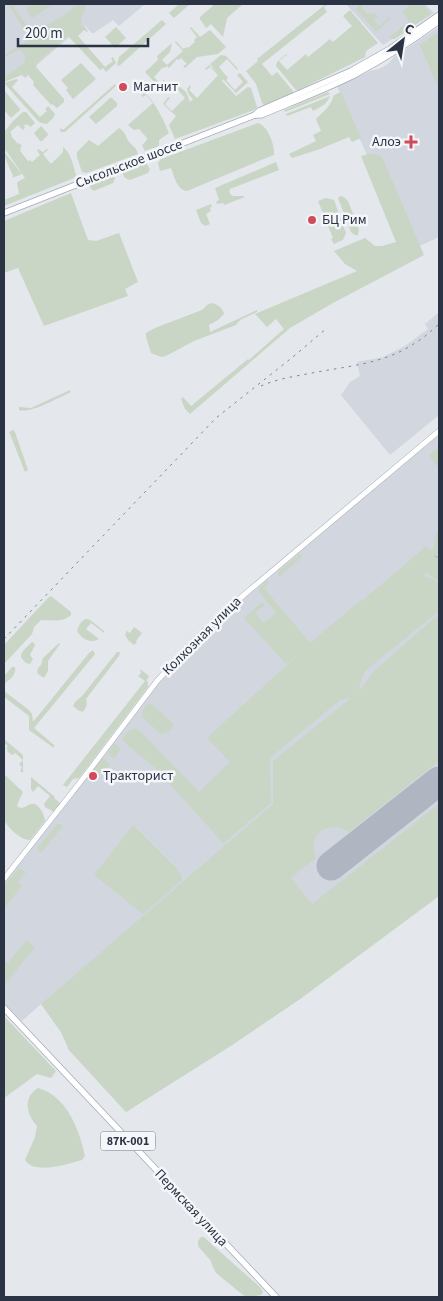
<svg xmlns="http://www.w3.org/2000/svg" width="443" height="1301" font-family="'Source Sans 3',sans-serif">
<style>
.built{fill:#d2d6de}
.green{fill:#c9d6c5}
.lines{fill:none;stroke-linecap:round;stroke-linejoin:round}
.stream{stroke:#9fb4cc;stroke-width:1}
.runway{stroke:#b0b6c1;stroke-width:29}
.secondary-casing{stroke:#a9aeb7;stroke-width:6}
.primary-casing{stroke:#a3abb8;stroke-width:7}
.secondary{stroke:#fff;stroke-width:5}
.primary{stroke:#fff;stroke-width:5.5}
.rail{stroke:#7d8696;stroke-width:1;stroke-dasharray:2.5 5;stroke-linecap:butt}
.poi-dot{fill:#d1495b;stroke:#f4f6f9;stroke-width:2}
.labels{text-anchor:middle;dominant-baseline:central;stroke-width:5;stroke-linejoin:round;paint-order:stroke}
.shield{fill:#f4f6f9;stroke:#676e7b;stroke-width:1}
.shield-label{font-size:12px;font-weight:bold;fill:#2b3445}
.poi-label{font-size:14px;fill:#2b3445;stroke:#f4f6f9;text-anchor:start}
.street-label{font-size:14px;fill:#2b3445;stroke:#f4f6f9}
</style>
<rect width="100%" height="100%" fill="#e4e7ec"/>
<g class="built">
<path d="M4,4H145L119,26L113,20L94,33H92L85,26H82L38,64L34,63L22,47H17L15,48H21L28,58L29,62L28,64L4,79V56L11,51L4,55Z"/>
<path d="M346,4H425L434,13L383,45Z"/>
<path d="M439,27V237L409,251L408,250L337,86L370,71L379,69L388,64L394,57Z"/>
<path d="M439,312V415L390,455L341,395L350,382L360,376L357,362L383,357L405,346L428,329L425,324Z"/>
<path d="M439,433V896L300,999L232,1045L126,1112L69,1050L61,1032L41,1004L22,1021L4,1003V882L64,806L152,689L207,631L226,613Z"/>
</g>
<g class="green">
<path d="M8,4H12L32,34L69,12C74,6 78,4 85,4V10L81,17L82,24L79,26L83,25L88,31L87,32L84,30L78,36L105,67L113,61L111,59L113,57L116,63L106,72L103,68L100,70L68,36L38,62L36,67L64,99V102L57,108L52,104L51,105L33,85L34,82L28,75L25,78L22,75L4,82V78L25,62L24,60L26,57L21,50L19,49L4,58V55L30,39Z"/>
<path d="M33,4H54L32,18L26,8Z"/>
<path d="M179,4H190L174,18L169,13Z"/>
<path d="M215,4H243L227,18L223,37L211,24L206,28L200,19V17Z"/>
<path d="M326,4H328L324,7L327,12L262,64L272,76L277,72L293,91V93L264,105L262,103L256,84L246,71L258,61L257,59Z"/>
<path d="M359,4L367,14L371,13L373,15L374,13L378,17L374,21L379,26L389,17L390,19L376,32L356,9Z"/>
<path d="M411,4H423L431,14L395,39H391L390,37L391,36L408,22V20L402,12Z"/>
<path d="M350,10L378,43L366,51L365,57L299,90H296L276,66L277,62L286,54L288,57L286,55L279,61L287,70L306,54L308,57L330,39L333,42L352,26L343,16Z"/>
<path d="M162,20L166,24L119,66L117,65L119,57Z"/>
<path d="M116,27L126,38L115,48L105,37Z"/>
<path d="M191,27L200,37L210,30L226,47L218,54L197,57L185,68L183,66L187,64L181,58L179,60L177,59L169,68L167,66L164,68L163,67L154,77L160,83L163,81V79L166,83L153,93L150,90L156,84L145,72L158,60L157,56L172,43L170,52L162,60L167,65L183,51L175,42L176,41L183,49L187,47L188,48L195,42L194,40L197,37L190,28Z"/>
<path d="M439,32V89L420,45Z"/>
<path d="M221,55L226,56L238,69L237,70L227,59L219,67L228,78L226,80L235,90L243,82L237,75L240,73L248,82L236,93L223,79L222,81L236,96L248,87L251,88L257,107L254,110L175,139L169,125L176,116L163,104L168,97L170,98L165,104L172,111L185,98L178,90L175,93L173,92L179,86L186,92L190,102L193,99L189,95L187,89L190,85L191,87L189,90L197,98L218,75L210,67L206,70L205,69L209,65L217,72L210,64Z"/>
<path d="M81,63L96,79L73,99L66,90L68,88L61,80Z"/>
<path d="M17,79L18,80L12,87L40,117L47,111L45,109L48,106L55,114L54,117L47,124L41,123L38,121L5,84L6,82Z"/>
<path d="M115,84L116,86L65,132H61L60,130L61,128L63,130Z"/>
<path d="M4,90L20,109V110L11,118L4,110Z"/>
<path d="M328,92L330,94L285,112L284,110Z"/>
<path d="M341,92L361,138L352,142L349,137L320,149L292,158L289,154L316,141L313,135L321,131L316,119C324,111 331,106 334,95Z"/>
<path d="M144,93C154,99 164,121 169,133L159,140V146L145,151L142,145L147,140V138L139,129L134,130L128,125L153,103L146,95L143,97L141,95Z"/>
<path d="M330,96C327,104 321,107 313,111L311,107L287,116L286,114Z"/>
<path d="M110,98H112L117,103V106L96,124L89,117Z"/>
<path d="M23,112H26L35,123L31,127L26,124L24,126L25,128L23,130L18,125L10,132L12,135L11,136L18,144L19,143L22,146L20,148L21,150L20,151L28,161L30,160L32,162L40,155L37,150L38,149L43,152L47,149L48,150L43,154L50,163H52L63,152V147C71,153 73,165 76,175L74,178L4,206V200L19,194L17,183L19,181L25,178L7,152L4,150V132L13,121Z"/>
<path d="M258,123C268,126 275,145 274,155L271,156L187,191C177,190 174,176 171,168L160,171L158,163L161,159Z"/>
<path d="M41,126L48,134V135L42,141H40L34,133Z"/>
<path d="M119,128C127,134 125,137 130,143C134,147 136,147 138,154L87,173L82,172L77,157V152L89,140L98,146Z"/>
<path d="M4,152L6,154L22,174L12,178L13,176L4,155Z"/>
<path d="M369,154L379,155L382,157L424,255L333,303L290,328L190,414L185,409L181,399L183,397L191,406L248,359L249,360L284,329L276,319L267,327L255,314L357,271L345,264L334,251L365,238L375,246H382L396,242L361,156Z"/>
<path d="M276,162L279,170L230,189L229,192L232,196H243L245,197L224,205L223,203L217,204L216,202L219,200L215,188Z"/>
<path d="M144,163H146L150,169L148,173L130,180C126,179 123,177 123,173L124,170Z"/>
<path d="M111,175L115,178L113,183L94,191L91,189L89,185L91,182Z"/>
<path d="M71,193L88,240L96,241L119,233L138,282L125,289L128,296L44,326L18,268L4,273V221Z"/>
<path d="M341,196L344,197L348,201L359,229L358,235H355L351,232L338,198L339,197Z"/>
<path d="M326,198L334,200L346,233L343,240L334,244L331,239L333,238L318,201Z"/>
<path d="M211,204L212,206L210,208L211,211L206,214L210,224L205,226L201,223L196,210Z"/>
<path d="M212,303C218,305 222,307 224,314L218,320L209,325L210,332L257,310V312L240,320L236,325L194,341L166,356L161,357L151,353L146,337V333L155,328L202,310L208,304Z"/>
<path d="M70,390L71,392C59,397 31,414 19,410V407L31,408Z"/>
<path d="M13,430L15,432L28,470L25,472L10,434L9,432Z"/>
<path d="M439,447V469L429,455Z"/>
<path d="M439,531V582L426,572L424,576L433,579L439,584V611L365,671L360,683L359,690L362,688L373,672L439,614V761L349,832C327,819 306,835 316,858L291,878L312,904L439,804V896L300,999L232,1045L126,1112L69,1050L61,1032L41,1004L273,804V761L351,698L340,700L270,758L271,803L225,842L223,843L156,769L122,740C127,733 129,726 139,730L199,792L230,762L207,738L299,654L286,664L244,618L262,602L265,605L255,613L264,623L276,613L259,592V588L267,581L269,582L268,584L264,588L310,643L361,600L362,601L426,546L431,551L434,548L436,533Z"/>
<path d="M300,554L302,555V557L279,577L278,576V572Z"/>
<path d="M51,596L71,612V615C62,623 52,620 41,620L34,627L32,634L4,664V645L48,598Z"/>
<path d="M87,619L90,620L104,631V633L91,623L86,629L99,639C90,644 82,639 77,631C79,625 81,620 87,619Z"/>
<path d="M134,627L142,633L136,641L137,642L134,645L128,640L125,635L127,631L130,633Z"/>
<path d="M32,642L34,643L35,645L30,655L33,659L30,664L26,663C25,662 21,658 21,657C20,652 29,645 32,642Z"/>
<path d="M59,643L60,644L48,661V671L44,678L38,674L37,672L38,668L41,665L43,658Z"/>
<path d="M93,650L95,654L34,728L54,745V748L29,730V716L4,697V691L29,710L32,714L33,722L89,653Z"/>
<path d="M117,652H119L120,653L119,656L86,699C88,705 86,707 83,712L78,710L73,706L75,702L82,696Z"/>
<path d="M12,667H15C17,675 9,680 4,684V676Z"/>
<path d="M140,669L149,676L147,680L148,683V687L79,778L73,779L67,787L63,785L145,681L138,676L141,673Z"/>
<path d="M150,704L153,705L173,724C172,731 168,733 161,734L142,717C142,710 144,706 150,704Z"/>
<path d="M4,739L23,755V771L24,772H20L22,767L19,764L23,760L15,753L12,755L7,751L8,750L6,748L8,746L4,743Z"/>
<path d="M114,744H116L121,749L114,759L110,756L108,753Z"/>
<path d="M103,758L110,764L105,772L102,770L93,780L89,775L101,759Z"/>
<path d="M4,774L23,792L17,805L18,807L22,808C26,807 30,803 34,804C40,805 45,816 45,821L30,840C20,840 10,829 4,821Z"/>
<path d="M31,777L55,797L54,798L60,803L54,812L45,807L44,804L50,796L38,786L33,792L31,789Z"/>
<path d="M57,824H60L63,826L41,853L38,850V847Z"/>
<path d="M133,825L177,869L182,876V880L143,914L94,875Z"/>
<path d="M19,868L26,872L18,882L22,886L4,908V886Z"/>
<path d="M26,940L35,947L4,986V960L8,963Z"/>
<path d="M4,1016L56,1071L51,1078L37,1074L4,1098Z"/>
<path d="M38,1088C67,1096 79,1129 85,1156L82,1160C68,1164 34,1175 25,1160L35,1137L37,1126C27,1115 22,1098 38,1088Z"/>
<path d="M201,1237H203L205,1238C223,1255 242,1271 261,1288L263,1292L261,1295L247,1297L243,1295L216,1273L212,1265L211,1261L198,1246V1241Z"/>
</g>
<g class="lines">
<path class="stream" d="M435,556L439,558"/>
<path class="runway" d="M331,866L439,781"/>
<g class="secondary-casing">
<path id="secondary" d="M4,879L85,776L157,681L194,641L213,622L245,594L439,431"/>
</g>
<g class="primary-casing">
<g id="primary">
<path d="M255,115L259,111L351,71L390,49L439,15"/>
<path d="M4,213L255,115H261C292,102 324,90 354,75C384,59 412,41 439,21"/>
<path d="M4,1008L276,1297"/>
</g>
</g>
<use href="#secondary" class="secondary"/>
<use href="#primary" class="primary"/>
<g class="rail">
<path d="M261,386C279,378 298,376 317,372C350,366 386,363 415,343C424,338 431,331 439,324"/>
<path d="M4,639L216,418L294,356L327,328"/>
</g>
</g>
<g class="poi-dot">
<circle cx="123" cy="87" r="5"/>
<path d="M408.5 134.5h5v5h5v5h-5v5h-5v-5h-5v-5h5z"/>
<circle cx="312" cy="220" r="5"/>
<circle cx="93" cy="776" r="5"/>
</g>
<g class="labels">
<rect class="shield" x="100.5" y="1131.5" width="55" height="19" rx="4"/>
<g class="shield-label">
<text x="128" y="1141">87К-001</text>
</g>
<g class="poi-label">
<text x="133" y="87">Магнит</text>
<text x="401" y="142" text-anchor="end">Алоэ</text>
<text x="322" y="220">БЦ Рим</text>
<text x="103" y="776">Тракторист</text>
</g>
<g class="street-label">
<text transform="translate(129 164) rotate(-21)">Сысольское шоссе</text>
<text transform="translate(202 636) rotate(-45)">Колхозная улица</text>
<text transform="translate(191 1208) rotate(47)">Пермская улица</text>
</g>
</g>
<rect width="443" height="1301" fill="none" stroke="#2b3445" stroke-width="10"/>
<g transform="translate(403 40) rotate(30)" stroke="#f4f6f9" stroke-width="4" paint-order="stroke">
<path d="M0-4L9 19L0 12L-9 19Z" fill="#2b3445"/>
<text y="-8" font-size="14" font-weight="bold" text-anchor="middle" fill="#2b3445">С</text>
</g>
<path d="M18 38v8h130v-8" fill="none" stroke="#2b3445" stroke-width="2.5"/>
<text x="25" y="38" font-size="15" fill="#2b3445" stroke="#f4f6f9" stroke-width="4" paint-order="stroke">200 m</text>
</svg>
